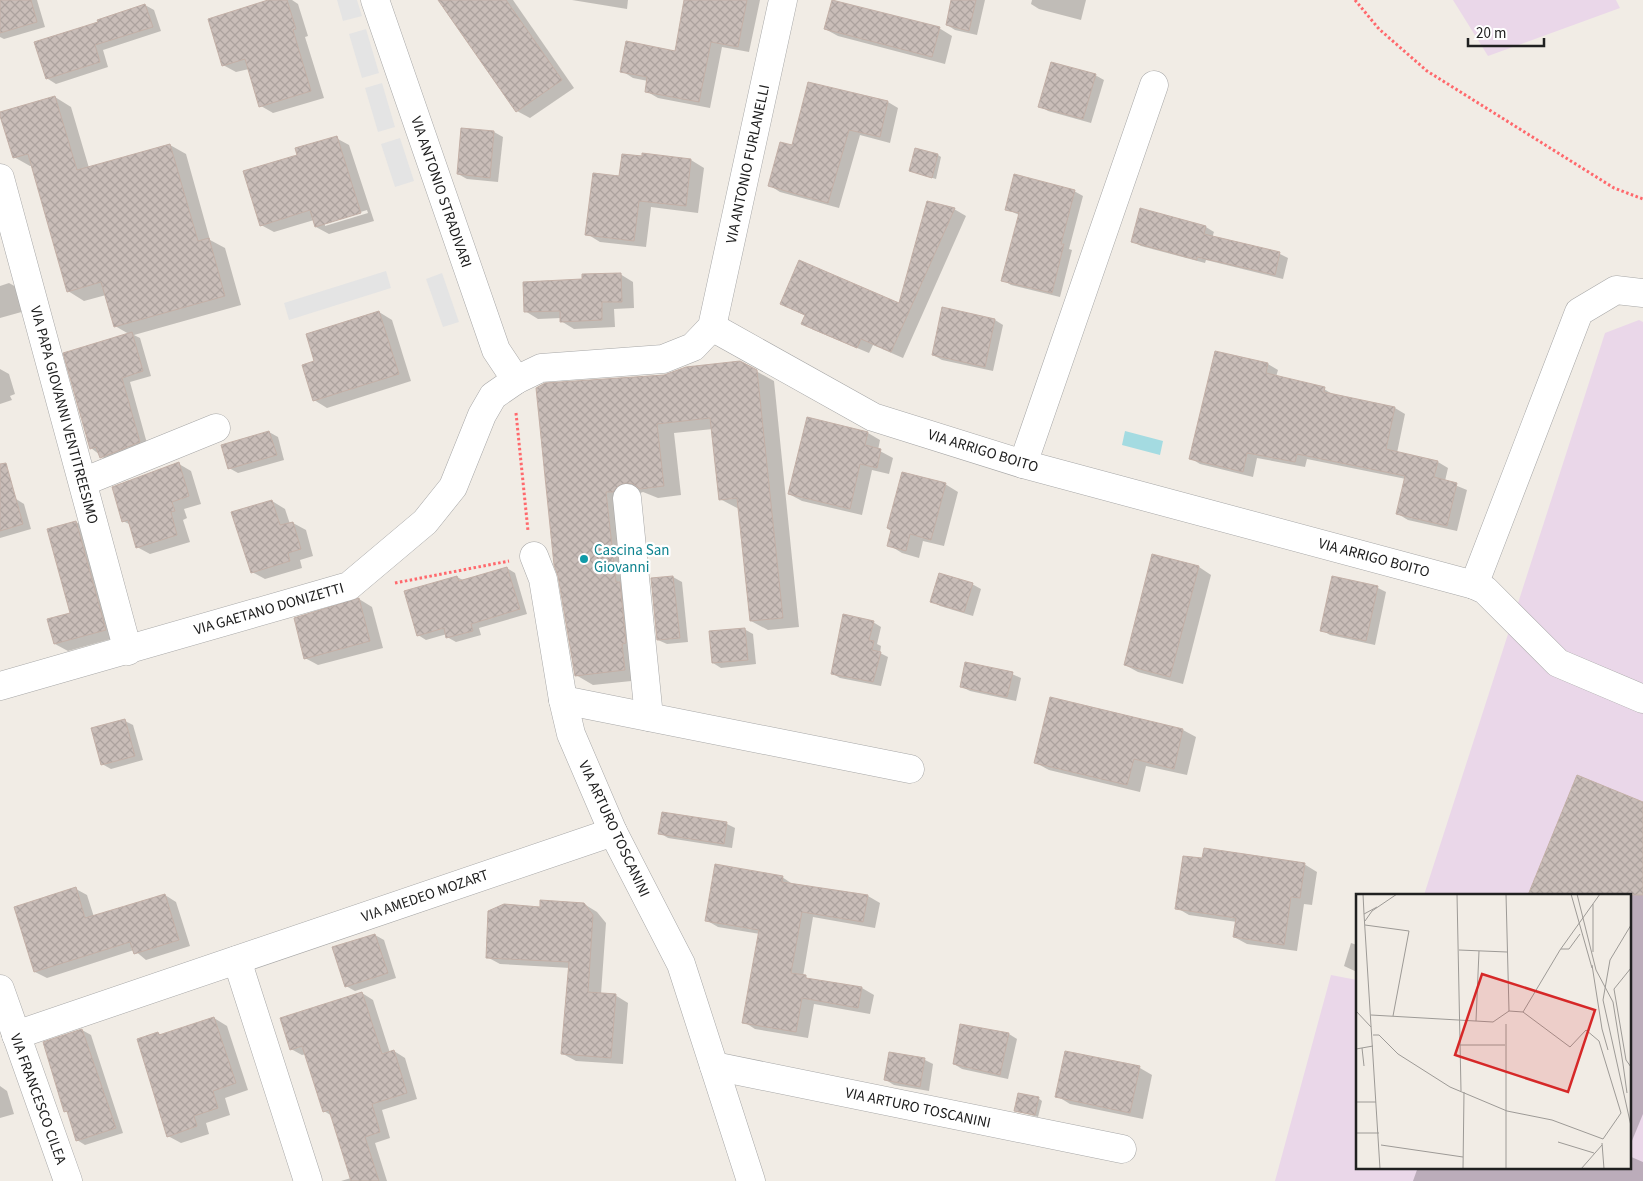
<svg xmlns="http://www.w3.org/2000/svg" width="1643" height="1181" font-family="'Source Sans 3',sans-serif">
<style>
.industrial{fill:#ead7e9}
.parking{fill:#e4e4e4}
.water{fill:#a4dbe1}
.shadow{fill:#0003;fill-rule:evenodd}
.building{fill:url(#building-cross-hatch);stroke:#c3b0a7}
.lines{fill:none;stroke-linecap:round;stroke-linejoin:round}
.minor-casing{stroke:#a7a7a7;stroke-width:29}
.path{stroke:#ff686c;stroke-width:3;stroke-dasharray:2.5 2.5;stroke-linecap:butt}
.minor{stroke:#fff;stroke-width:28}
.culture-dot{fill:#0f9aa8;stroke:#fff;stroke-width:2}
.labels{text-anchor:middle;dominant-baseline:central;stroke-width:4.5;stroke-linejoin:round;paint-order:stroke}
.street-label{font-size:15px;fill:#202020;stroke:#fff}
.culture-label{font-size:15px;fill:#0d838f;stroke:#fff;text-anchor:start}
.inset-road{fill:none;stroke:#9d9a96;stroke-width:1}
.view{fill:#d62828;fill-opacity:0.15;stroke:#d62828;stroke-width:2.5}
.inset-edge{fill:none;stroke:#202020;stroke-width:2.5}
</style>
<defs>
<pattern id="building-cross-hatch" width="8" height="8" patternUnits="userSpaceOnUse" patternTransform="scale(1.25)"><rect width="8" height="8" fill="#c9bdb8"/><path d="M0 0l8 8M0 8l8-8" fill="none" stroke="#aca29e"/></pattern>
</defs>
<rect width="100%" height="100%" fill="#f1ece5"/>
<g class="industrial">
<path d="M1453,0H1616L1620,8L1488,56Z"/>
<path d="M1639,320L1643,322V1181H1275L1331,975L1357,980V1167H1629V895H1424L1605,333Z"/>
</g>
<g class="parking">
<path d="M337,0H357L362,16L343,21Z"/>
<path d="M366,29L379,73L362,78L349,34Z"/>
<path d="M382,83L395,127L378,132L365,88Z"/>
<path d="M400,138L414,181L395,187L381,144Z"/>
<path d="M386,271L391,288L289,320L284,303Z"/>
<path d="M442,273L459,322L443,327L426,279Z"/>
</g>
<path class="water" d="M1125,431L1163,441L1160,455L1122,445Z"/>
<g class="shadow">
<path d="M0,0H37L45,27L4,39L0,37Z"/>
<path d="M273,0H292L298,4L308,36L305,37L324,98L273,113L261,106L249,69L236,72L223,65Z"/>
<path d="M440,0H513L574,88L530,118L517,111Z"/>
<path d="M572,0H628L627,9Z"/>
<path d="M686,0H760L749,52L722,47L710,108L658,98L646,91L648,81L633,78L622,71L676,52Z"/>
<path d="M952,0H985L977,35L955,30L947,25Z"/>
<path d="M1032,0H1086L1081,20L1039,9L1031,4Z"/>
<path d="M145,5L154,10L161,31L103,50L108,67L56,84L48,79L36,42L99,23Z"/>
<path d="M939,28L952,36L945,64L838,36L825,29Z"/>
<path d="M1095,75L1104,80L1091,123L1048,111L1040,106Z"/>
<path d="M55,97L71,107L89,168L170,145L186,154L210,240L225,248L241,305L134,335L140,338L151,376L130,382L148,447L109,462L91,448L129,334L115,326L106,295L84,301L68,291L33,166H30L14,157Z"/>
<path d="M888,102L898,108L890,143L860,135L839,208L780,192L769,185Z"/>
<path d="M463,129L494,132L503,137L498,182L467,179L458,174Z"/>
<path d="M336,138L349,145L374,221L329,234L316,227L314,220L274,232L261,225L299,156ZM367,210L368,213L325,226V223Z"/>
<path d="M643,155L691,160L704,168L698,213L651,207L646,247L600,242L587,234L620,177L643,158Z"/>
<path d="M938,155L941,157L936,179L910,171Z"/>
<path d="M1074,191L1083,196L1069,249L1072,250L1060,297L1011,285L1003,280L1019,215L1006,209Z"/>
<path d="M954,209L966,216L903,358L873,345L869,353L814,330L803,324L806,316L782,304L900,305Z"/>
<path d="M1206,227L1214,232L1212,238L1280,254L1288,258L1283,279L1206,260L1205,263L1141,246L1132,241Z"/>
<path d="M620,274L633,282L634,308L614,309L615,327L574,329L561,321V318L538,319L525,311L583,281Z"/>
<path d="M9,283L18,288L25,311L0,318V286Z"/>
<path d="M943,308L995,320L1003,325L993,371L942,360L933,355Z"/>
<path d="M379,312L392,320L411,381L327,408L314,400Z"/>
<path d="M1216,352L1268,364L1278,370L1276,377L1324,389L1334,395L1395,408L1405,414L1397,453L1438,462L1448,468L1445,481L1467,490L1457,531L1408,520L1398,514L1406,479L1307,459L1305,467L1257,458L1253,477L1200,464L1190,458Z"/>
<path d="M740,362L774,381L799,627L768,630L751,621L739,509L720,499L713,429L674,433L681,495L658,498L643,492L634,495L641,680L593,685L576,675L560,576L664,376Z"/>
<path d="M0,369L9,374L15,394L10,396L12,400L0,404Z"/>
<path d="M808,418L868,433L880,440L878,450L893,458L889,474L872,470L862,515L802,501L789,494Z"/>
<path d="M269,432L278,437L284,460L238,473L229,468Z"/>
<path d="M179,464L191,471L201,504L184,509L187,518L183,520L190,542L150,554L137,547L131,525L123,521Z"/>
<path d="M945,484L958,492L944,546L923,541L919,558L902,553L889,545Z"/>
<path d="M16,499L24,504L31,529L0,538V504Z"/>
<path d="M272,501L285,509L290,524L293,523L306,530L313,556L300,560L302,568L265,579L252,572Z"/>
<path d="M76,522L89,529L118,637L68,651L55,644L71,614Z"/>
<path d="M1199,567L1211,575L1183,684L1138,672L1125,665Z"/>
<path d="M507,568L515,573L527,614L479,628L481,635L456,642L447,637V634L426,640L418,635L457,577L463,580Z"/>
<path d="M673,577L682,582L688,642L667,644L658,640L652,579Z"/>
<path d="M1333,578L1378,588L1386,592L1375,645L1330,635L1322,630Z"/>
<path d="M972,584L981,589L973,616L940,606L932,601Z"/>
<path d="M359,599L372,607L383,648L318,665L305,658Z"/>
<path d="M873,622L881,627L877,644L881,646L880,653L888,657L881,686L840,678L833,674Z"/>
<path d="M744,629L753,634L756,664L721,668L713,663Z"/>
<path d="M1012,674L1021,678L1016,701L970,691L962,687Z"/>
<path d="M1051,699L1183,730L1196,737L1187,775L1146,766L1140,792L1049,770L1036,763Z"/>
<path d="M125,721L133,725L143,760L111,769L102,764Z"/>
<path d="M1643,803V1114L1629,1148V895Z"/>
<path d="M727,824L735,828L732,848L668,838L660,833Z"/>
<path d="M1304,864L1317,872L1312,905L1304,904L1297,951L1247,944L1234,937L1237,922L1189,915L1177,908Z"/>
<path d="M782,877L794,885L868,896L880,903L875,928L813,917L803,976L811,980L862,988L874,995L870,1014L814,1004L808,1038L755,1029L744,1022L760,934L718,927L706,920Z"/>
<path d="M76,889L87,895L94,917L165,895L176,902L190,946L146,960L134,950L47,978L35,972Z"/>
<path d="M584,904L597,912L606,923L601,994L615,995L628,1003L623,1064L576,1061L563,1054L570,968L500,964L487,957L541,908Z"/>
<path d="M375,935L384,940L396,978L355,991L346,986Z"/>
<path d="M1351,943L1357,945V972L1344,966Z"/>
<path d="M362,993L373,1000L390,1053L394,1051L405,1058L417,1099L382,1110L390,1138L375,1143L387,1181H341L351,1178L332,1116L324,1111L306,1054L302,1055L291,1049Z"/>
<path d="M214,1018L227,1026L248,1090L225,1098L230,1115L206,1123L209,1134L181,1143L168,1136L158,1033L162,1035Z"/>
<path d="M82,1030L91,1035L123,1133L85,1145L77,1140L68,1113L65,1111Z"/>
<path d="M1009,1034L1017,1039L1008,1079L962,1069L954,1064Z"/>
<path d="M890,1053L925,1060L933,1064L929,1091L894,1085L886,1080Z"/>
<path d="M1140,1068L1152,1075L1143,1119L1070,1104L1057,1096Z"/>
<path d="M0,1086L7,1091L14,1114L0,1118Z"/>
<path d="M1038,1098L1042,1101L1038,1117L1016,1111Z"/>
<path d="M1629,1156L1643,1162V1181H1413L1418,1167H1629Z"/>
</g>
<g class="building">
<path d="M0,0H31L37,22L0,33Z"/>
<path d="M268,0H287L296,29L293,30L311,91L259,107L245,59L222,66L208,19Z"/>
<path d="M438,0H506L562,80L516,112Z"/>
<path d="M684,0H747L738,47L711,42L699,102L645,92L647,77L620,72L626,41L675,51Z"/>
<path d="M832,0L940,27L932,57L824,29Z"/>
<path d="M951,0H976L969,31L946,25Z"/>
<path d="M145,4L153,27L95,45L100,62L46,79L34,42L98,22L97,20Z"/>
<path d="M1051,62L1096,74L1083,119L1038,107Z"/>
<path d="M808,82L888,101L880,137L849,130L828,203L768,186L780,142L792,145Z"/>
<path d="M55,96L77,170L170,144L198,241L209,238L225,296L114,327L101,282L67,292L28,154L13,158L0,116V112Z"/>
<path d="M461,128L494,131L490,178L457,174Z"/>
<path d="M337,136L361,213L315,227L310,210L260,226L243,171L297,155L295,148Z"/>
<path d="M915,148L938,154L932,178L909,171Z"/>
<path d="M642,153L691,159L686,206L639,201L634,241L585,235L593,173L619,176L622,154L642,156Z"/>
<path d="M1014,174L1075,190L1061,244H1064L1052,293L1001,281L1019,213L1005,210Z"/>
<path d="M927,201L955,208L891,352L861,339L857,348L801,324L805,315L780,304L799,260L899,303Z"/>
<path d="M1140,208L1206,226L1204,234L1280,252L1275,275L1197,257V260L1131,242Z"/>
<path d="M621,273L622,302H602V320L560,322V311L524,312L523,282L582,279V274Z"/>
<path d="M942,307L995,319L985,367L932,355Z"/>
<path d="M379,311L399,374L313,401L302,365L314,361L306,334Z"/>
<path d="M132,332L143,371L122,378L140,442L100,458L96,447L90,449L63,353Z"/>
<path d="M1215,351L1268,363L1266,373L1325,387L1324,392L1395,407L1386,449L1438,461L1434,477L1457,483L1447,526L1396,514L1405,476L1297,454L1295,462L1247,453L1243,472L1189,459Z"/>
<path d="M740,361L757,370L783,618L750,621L737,498L719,500L710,418L657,424L664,486L640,489L633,484L625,483L618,486L613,492H606L616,582H620L626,643L622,644L625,670L575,676L558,576L554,565L536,388L545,383L664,375L686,367Z"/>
<path d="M807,417L868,432L865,445L881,449L877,468L860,464L850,509L788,494Z"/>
<path d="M269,431L277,455L228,469L221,445Z"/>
<path d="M179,462L189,496L172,502L175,511L171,512L177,535L136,548L128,520L122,522L112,487Z"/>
<path d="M6,463L23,524L0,531V464Z"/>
<path d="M902,472L946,483L931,540L910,534L906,551L887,546L891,530L887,528Z"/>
<path d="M272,500L280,525L293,522L301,549L288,553L290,561L251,573L231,512Z"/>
<path d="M76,521L106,630L54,644L47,619L70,613L47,529Z"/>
<path d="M1152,554L1199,566L1170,677L1124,665Z"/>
<path d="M507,567L520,609L471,624L473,631L446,638L444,628L417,636L404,591L457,576L459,581Z"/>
<path d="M939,573L973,583L964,612L930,602Z"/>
<path d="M673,576L680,638L657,640L651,578Z"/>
<path d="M1332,576L1378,586L1366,641L1320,631Z"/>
<path d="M359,598L370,641L304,659L294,618Z"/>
<path d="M843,614L874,621L869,640L874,641L872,650L881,652L873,682L831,674Z"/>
<path d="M745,628L748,660L712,663L709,631Z"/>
<path d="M965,662L1013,672L1007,697L960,687Z"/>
<path d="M1050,697L1183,729L1174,769L1134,759L1127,785L1034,763Z"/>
<path d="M125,719L135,756L101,765L91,728Z"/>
<path d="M1577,775L1643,802V895H1528Z"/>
<path d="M662,812L727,822L724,844L658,834Z"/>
<path d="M1204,848L1305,863L1300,898L1291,897L1284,945L1233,937L1236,918L1175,909L1183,856L1202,858Z"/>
<path d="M715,864L783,876L782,882L868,895L863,922L802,912L791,973L806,975V978L862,987L858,1008L802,998L796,1032L742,1023L759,930L705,921Z"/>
<path d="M76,887L85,918L165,894L179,940L134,954L130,942L34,972L14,907Z"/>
<path d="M540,900L584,903L593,915L588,992L616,994L611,1058L561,1054L569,962L486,958L488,911L504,904L540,907Z"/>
<path d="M375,934L388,973L345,987L332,947Z"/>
<path d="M362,992L382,1054L394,1050L407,1093L372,1104L380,1132L365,1137L379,1181H351L329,1110L323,1112L302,1046L290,1050L280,1018Z"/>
<path d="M214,1017L236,1083L213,1091L218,1108L194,1116L197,1126L167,1137L137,1039L158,1032L159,1035Z"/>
<path d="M960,1024L1009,1033L1000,1075L953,1064Z"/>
<path d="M82,1029L116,1128L76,1141L67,1111L64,1112L43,1042Z"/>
<path d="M1065,1051L1140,1066L1130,1113L1055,1097Z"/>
<path d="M889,1052L925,1058L920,1087L884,1080Z"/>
<path d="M1018,1093L1039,1097L1035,1115L1014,1111Z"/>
</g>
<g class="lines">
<g class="minor-casing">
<g id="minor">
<path d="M375,0L496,350L516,380"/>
<path d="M0,178L128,651"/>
<path d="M712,327L873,417L1023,464L1474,585L1579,312L1616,290L1643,293"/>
<path d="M1023,464L1154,85"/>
<path d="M83,482L216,428"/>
<path d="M627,498L649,717"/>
<path d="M534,556L543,579L563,700L571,734L613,832L681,964L751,1181"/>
<path d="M1474,585L1485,590L1558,663L1643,699"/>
<path d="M0,686L349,586L425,522L453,487L482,415L493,396L516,380L541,368L663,359L693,347L712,327L783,0"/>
<path d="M563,700L910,769"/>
<path d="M237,960L308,1181"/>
<path d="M0,989L68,1181"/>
<path d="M16,1035L613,832"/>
<path d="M714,1066L1122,1149"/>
</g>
</g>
<g class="path">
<path d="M1355,0L1379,29L1427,71L1614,188L1643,199"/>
<path d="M516,413L528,531"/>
<path d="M395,583L509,561"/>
</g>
<use href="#minor" class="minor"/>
</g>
<circle class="culture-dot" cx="584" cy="559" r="5"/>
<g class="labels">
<g class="street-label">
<text transform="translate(748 164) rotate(-78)">VIA ANTONIO FURLANELLI</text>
<text transform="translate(441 192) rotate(71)">VIA ANTONIO STRADIVARI</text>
<text transform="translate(64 415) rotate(75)">VIA PAPA GIOVANNI VENTITREESIMO</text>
<text transform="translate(983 451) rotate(17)">VIA ARRIGO BOITO</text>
<text transform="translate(1374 558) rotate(15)">VIA ARRIGO BOITO</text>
<text transform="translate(269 609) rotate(-16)">VIA GAETANO DONIZETTI</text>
<text transform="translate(614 829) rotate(65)">VIA ARTURO TOSCANINI</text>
<text transform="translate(425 896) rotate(-19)">VIA AMEDEO MOZART</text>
<text transform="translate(38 1099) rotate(70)">VIA FRANCESCO CILEA</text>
<text transform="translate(918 1108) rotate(12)">VIA ARTURO TOSCANINI</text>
</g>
<g class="culture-label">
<text x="594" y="550">Cascina San<tspan x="594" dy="17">Giovanni</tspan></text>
</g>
</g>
<g transform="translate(1356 894)">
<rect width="275" height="275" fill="#f1ece5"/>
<path class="inset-road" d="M7,0L8,20M101,0L105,197M150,0L153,117M215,0L236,74M221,0L240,76L257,108L267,170M237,10V58M21,13L8,20L24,275M9,27L16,17L41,0M9,31L53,37L37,122M275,31L254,66L247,106L275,232M205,55H213L224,40M103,56L151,58M236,71L246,135M0,117L15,133M153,117L167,118L214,153L230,136L243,147L265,219L247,245M167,118L204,56L244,0M15,121L137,128L153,117M120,127L123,57M246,135L252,156M17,141H23L42,160L94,193L151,217L196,226L247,245M104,151H149M6,154L8,172M0,155L17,152M267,170L271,199M275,173L270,166L258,95L275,74M0,208H20M0,239H23M202,248L238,259M246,249L248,275M25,251L107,263M107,275L108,198M150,275V130M225,275L246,251"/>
<path class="view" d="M126,80L239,116L212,198L99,161Z"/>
<rect width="275" height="275" class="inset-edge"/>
</g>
<path d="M1468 38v8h76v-8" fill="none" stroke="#202020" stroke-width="2.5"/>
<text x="1476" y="38" font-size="15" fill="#202020" stroke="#ffffff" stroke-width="4" paint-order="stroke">20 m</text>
</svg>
